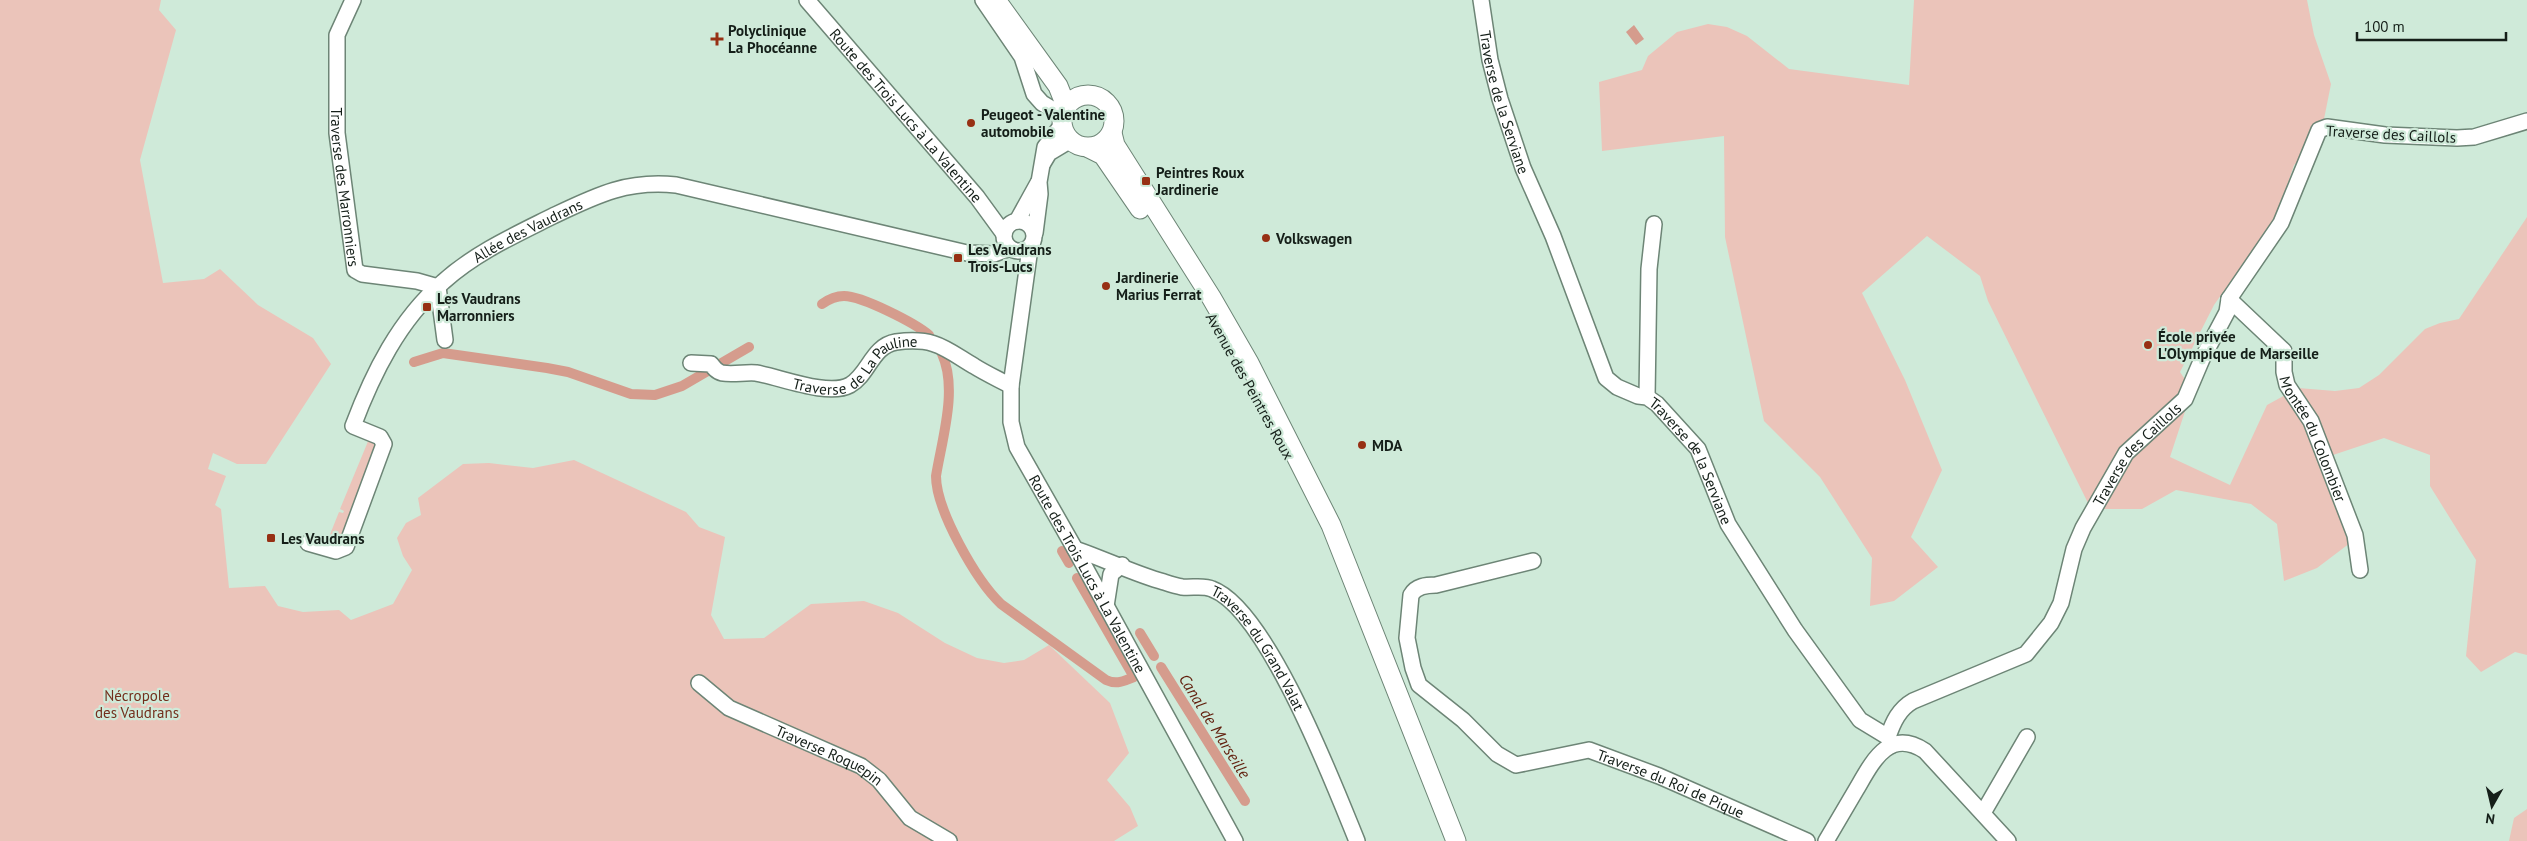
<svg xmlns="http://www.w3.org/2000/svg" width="2527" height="841" font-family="'PT Sans',sans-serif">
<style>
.green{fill:#ebc4ba}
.water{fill:#d59c8d}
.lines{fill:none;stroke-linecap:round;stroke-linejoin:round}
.canal{stroke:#d59c8d;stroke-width:10}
.minor-casing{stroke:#6d8576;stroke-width:18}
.major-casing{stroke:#6d8576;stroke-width:21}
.minor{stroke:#fff;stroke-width:15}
.major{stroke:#fff;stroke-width:19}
.poi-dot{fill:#973014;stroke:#cfead9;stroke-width:2}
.labels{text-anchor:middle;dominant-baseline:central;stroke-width:4.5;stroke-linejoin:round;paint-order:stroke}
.poi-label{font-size:15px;font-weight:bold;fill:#151f19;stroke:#cfead9;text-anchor:start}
.street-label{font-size:15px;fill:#151f19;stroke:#cfead9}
.park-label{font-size:15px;fill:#732e1c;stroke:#cfead9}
.water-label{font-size:16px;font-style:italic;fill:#611e0c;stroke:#cfead9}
</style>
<rect width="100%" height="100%" fill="#cfead9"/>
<g class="green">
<path d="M0,0H161L159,10L176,30L140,160L163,283L204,279L220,269L258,305L313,338L331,364L266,464H237L213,453L208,469L226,476L215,505L221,509L229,588L265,586L278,606L303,612L339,610L351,620L393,604L412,570L403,556L397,538L406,523L421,515L418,498L463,464L489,463L533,468L574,460L686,512L699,527L725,537L711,615L724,639L764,638L811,604L864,601L898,613L945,643L977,658L1004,663L1024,660L1049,645L1110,703L1129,753L1107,780L1130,807L1138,826L1114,841H0Z"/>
<path d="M1914,0H2307L2314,35L2331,84L2323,124L2306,154L2294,165L2277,216L2214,305L2180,372L2192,390L2170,457L2230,485L2267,405L2298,388L2335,391L2359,388L2379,375L2425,329L2440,323L2459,319L2527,217V655L2515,652L2481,672L2466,656L2476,560L2430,486V455L2384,438L2318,460L2354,540L2317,568L2284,581L2277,524L2251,504L2176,490L2142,509H2101L2088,503L1988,301L1980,276L1927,236L1862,293L1905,380L1942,470L1911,537L1938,567L1894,601L1870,606L1872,558L1820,477L1764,421L1725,237L1724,136L1602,151L1599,82L1642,70L1648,56L1677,32L1708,24L1727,27L1747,36L1789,69L1909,85Z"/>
<path d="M369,439L377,445L341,542L329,537L339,512L343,513L344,511L340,509Z"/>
<path d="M2527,809V841H2509L2514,818Z"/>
</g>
<path class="water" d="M1634,25L1644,39L1636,45L1626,32Z"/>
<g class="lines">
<g class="canal">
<path d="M822,304C829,299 835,296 844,296C862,296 915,323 929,335"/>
<path d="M942,354C958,389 942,439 936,476C936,510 976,580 1001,604L1106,680C1117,685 1123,681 1134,677L1077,578"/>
<path d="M414,362L443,353L547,368L568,372L631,394L655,395L682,386L749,347"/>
<path d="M1062,551L1069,563"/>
<path d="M1140,633L1154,656"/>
<path d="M1161,667L1245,801"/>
</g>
<g class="minor-casing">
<g id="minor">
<path id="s1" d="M353,0L337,35V133L355,270L362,274L417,281L438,287L445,340"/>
<path id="s2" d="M807,0L977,197L1004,234"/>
<path d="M983,0L1022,57L1034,94L1042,103L1062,115"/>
<path id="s3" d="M1481,0L1490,60L1500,99L1523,168L1553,236L1606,378L1617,387L1638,396L1647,397L1657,404L1698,449L1728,524L1795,630L1860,720L1888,737"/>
<path d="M1043,163L1049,153L1069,141"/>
<circle cx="1019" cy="236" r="15"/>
<path d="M1017,221L1038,183"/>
<path d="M1035,233L1040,194L1039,182L1045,147L1061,126"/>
<path id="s4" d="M1030,248L1011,386V422L1017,447L1075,549L1235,841"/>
<path id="s5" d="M2229,299L2284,351V372L2287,385L2311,421L2355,535L2360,570"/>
<path id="s6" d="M691,363L711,364C714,368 717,372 722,373C733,375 745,372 756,373C780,377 828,397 850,385C869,374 872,346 896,342C935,337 944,348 974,366C985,373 998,379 1011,386"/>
<path d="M1647,397L1649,269L1654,224"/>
<path id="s7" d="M308,543L336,551L346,547L384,444L380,437L353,426C373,373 399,320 443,282C475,253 515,235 553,216C597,195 627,180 676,185L967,253L994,254L1010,248"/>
<path id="s8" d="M1075,549C1105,559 1134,574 1164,582C1170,584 1176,586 1182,587C1192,588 1204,585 1212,589C1267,609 1334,785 1357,841"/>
<path id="s9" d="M1533,561L1436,585C1426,585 1416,586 1411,595L1407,638L1413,668L1419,685L1463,720L1497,754L1516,765L1589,750L1659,776L1807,841"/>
<path d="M1106,606L1111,574L1122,565"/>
<path id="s10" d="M699,683L729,708L861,766L879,780L910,818L949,841"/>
<path id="s11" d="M1892,745L1888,737C1893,722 1899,709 1913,701L2026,654L2051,623L2061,603L2074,549L2083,528L2126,453L2185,399L2202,359L2227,312L2229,299L2281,223L2319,130L2327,127L2385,135L2457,138L2474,137L2527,121"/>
<path d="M1983,813L2027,737"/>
<path d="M1826,841C1836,824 1846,807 1856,790C1872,763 1888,727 1925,751L2008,841"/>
</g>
</g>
<g class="major-casing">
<g id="major">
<path d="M996,0L1058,86L1066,106"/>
<circle cx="1088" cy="121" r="26"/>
<path d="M1112,133L1115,145L1211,297L1249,363L1331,525L1456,841"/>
<path d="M1089,148L1103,155L1140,209"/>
</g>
</g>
<use href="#minor" class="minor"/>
<use href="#major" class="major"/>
</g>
<g class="poi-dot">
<path d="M714.5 31.5h5v5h5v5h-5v5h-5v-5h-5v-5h5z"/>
<circle cx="971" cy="123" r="5"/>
<rect x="1141" y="176" width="10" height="10" rx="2.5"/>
<circle cx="1266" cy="238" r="5"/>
<rect x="953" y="253" width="10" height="10" rx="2.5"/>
<circle cx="1106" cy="286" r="5"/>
<rect x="422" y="302" width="10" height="10" rx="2.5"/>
<circle cx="2148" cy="345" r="5"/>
<circle cx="1362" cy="445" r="5"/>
<rect x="266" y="533" width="10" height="10" rx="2.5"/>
</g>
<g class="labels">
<g class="poi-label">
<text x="728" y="30">Polyclinique<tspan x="728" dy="17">La Phocéanne</tspan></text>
<text x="981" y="114">Peugeot - Valentine<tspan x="981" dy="17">automobile</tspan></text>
<text x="1156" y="172">Peintres Roux<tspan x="1156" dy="17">Jardinerie</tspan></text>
<text x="1276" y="238">Volkswagen</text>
<text x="968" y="249">Les Vaudrans<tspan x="968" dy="17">Trois-Lucs</tspan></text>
<text x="1116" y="277">Jardinerie<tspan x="1116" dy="17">Marius Ferrat</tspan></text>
<text x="437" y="298">Les Vaudrans<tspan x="437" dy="17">Marronniers</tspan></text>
<text x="2158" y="336">École privée<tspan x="2158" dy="17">L'Olympique de Marseille</tspan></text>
<text x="1372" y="445">MDA</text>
<text x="281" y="538">Les Vaudrans</text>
</g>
<g class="street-label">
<text stroke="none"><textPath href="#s3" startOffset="105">Traverse de la Serviane</textPath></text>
<text stroke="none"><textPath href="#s2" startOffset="152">Route des Trois Lucs à La Valentine</textPath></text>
<text transform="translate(2391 134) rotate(3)">Traverse des Caillols</text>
<text stroke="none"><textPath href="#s1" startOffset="191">Traverse des Marronniers</textPath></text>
<text stroke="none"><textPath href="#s7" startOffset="458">Allée des Vaudrans</textPath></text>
<text stroke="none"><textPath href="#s6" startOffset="179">Traverse de La Pauline</textPath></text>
<text transform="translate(1250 386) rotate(61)">Avenue des Peintres Roux</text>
<text stroke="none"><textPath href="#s5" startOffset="170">Montée du Colombier</textPath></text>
<text stroke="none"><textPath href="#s11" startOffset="409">Traverse des Caillols</textPath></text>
<text stroke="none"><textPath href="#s3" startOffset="525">Traverse de la Serviane</textPath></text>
<text stroke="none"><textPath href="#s4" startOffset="346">Route des Trois Lucs à La Valentine</textPath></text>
<text stroke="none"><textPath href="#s8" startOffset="220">Traverse du Grand Valat</textPath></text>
<text stroke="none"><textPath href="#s10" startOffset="150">Traverse Roquepin</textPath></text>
<text stroke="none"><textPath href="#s9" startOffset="509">Traverse du Roi de Pique</textPath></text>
</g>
<g class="park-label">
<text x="137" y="695">Nécropole<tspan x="137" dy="17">des Vaudrans</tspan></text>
</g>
<g class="water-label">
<text transform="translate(1215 726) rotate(58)">Canal de Marseille</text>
</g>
</g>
<g transform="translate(2492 806) rotate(188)" stroke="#cfead9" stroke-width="4" paint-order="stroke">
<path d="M0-4L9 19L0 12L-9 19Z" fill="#151f19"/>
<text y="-8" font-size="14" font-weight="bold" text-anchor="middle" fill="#151f19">N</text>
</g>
<path d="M2357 32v8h149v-8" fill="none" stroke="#151f19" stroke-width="2.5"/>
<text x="2364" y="32" font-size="15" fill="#151f19" stroke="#cfead9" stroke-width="4" paint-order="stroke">100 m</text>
</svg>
